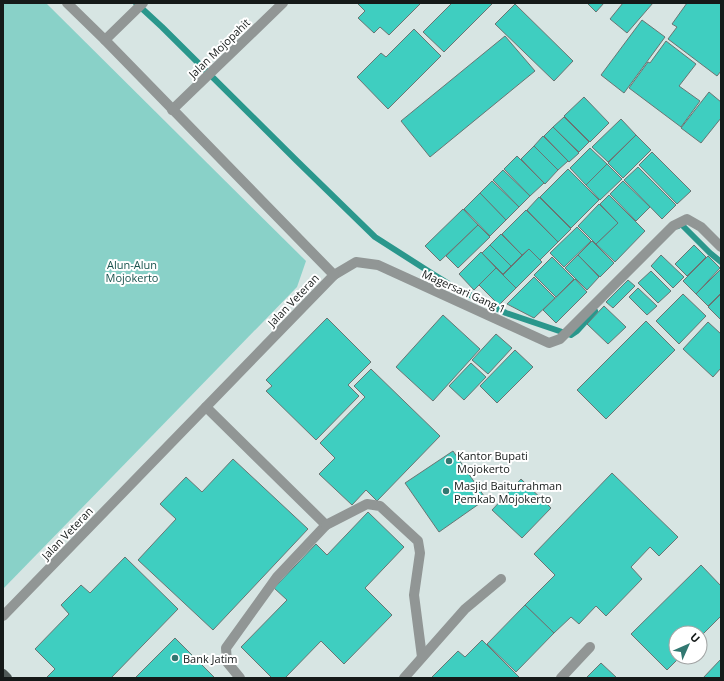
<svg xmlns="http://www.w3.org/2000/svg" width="724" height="681" font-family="'Open Sans',sans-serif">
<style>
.green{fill:#89d1c8}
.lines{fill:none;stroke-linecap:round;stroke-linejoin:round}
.stream{stroke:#2a978c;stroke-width:6}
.building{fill:#3fcec0;stroke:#697573}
.minor{stroke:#919695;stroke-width:10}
.major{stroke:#4f5957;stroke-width:10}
.poi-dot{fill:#317871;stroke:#fff;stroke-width:1.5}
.labels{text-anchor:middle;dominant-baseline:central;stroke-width:4;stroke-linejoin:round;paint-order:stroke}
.street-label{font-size:11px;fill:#151a19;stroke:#fff}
.park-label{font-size:11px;fill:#19544e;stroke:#fff}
.poi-label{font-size:11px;fill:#151a19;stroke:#fff;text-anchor:start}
</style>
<rect width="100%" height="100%" fill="#d7e5e3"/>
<path class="green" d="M3,3H46L306,261L297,287L3,589Z"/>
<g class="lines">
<g class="stream">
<path d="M136,3L162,27L297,161L375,237L436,276L454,287L506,313L571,335L577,331L595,311"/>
<path d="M678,226L681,224L710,253L721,262"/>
</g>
</g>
<g class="building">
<path d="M357,3H421L389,35L380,27L374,33L358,18L365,11Z"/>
<path d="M452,3H493L444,52L423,32Z"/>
<path d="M587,3H604L596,12Z"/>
<path d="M623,3H653L627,33L610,19Z"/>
<path d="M687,3H720L721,4V71L717,76L668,39L677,27L672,24Z"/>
<path d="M515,4L573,61L554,81L495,24Z"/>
<path d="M642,20L665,37L624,93L601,75Z"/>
<path d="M414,29L441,56L388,109L357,77L381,53L386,57Z"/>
<path d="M505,36L535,71L430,157L401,121Z"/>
<path d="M666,41L696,64L679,86L700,101L681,127L629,88L648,62L650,63Z"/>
<path d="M709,92L721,102V118L701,143L681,128Z"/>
<path d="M584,97L609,123L590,142L564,116Z"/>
<path d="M564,117L589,142L579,152L553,127Z"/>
<path d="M621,119L636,135L608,162L592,147Z"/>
<path d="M553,127L579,153L569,162L544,136Z"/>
<path d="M636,135L651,150L623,178L608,163Z"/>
<path d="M543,136L568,161L558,170L534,146Z"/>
<path d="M534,146L558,170L545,184L521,159Z"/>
<path d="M590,148L607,164L586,185L570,168Z"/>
<path d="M652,152L691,191L677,204L639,165Z"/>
<path d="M517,156L544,183L530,196L504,169Z"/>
<path d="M607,164L622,179L600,200L586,185Z"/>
<path d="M638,167L676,205L662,219L624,180Z"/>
<path d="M568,169L599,200L571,228L540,197Z"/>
<path d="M503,170L530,196L519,207L493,180Z"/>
<path d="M492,181L519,207L506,220L480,193Z"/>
<path d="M623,181L650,207L636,221L610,194Z"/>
<path d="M480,193L506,220L490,236L464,209Z"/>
<path d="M609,195L645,231L615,262L596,244L618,223L600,204Z"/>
<path d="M539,197L571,229L558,242L527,210Z"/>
<path d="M599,204L618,223L596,244L578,226Z"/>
<path d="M463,209L478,225L440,261L425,246Z"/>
<path d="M526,210L558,242L540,260L529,249L522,255L502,234Z"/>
<path d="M478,225L490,237L458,268L446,256Z"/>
<path d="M577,227L591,241L564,267L550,253Z"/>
<path d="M501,234L522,255L511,266L490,245Z"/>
<path d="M592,241L614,263L600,277L578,255Z"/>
<path d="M490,245L511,266L503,274L482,253Z"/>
<path d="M694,245L706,257L687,276L675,264Z"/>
<path d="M529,249L542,262L516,288L503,275Z"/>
<path d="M481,252L496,268L474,290L459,274Z"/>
<path d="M578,255L599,277L587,290L565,268Z"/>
<path d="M661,255L684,277L673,288L651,266Z"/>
<path d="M708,256L720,268L696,294L683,281Z"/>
<path d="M552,257L574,279L556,297L534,275Z"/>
<path d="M496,268L516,288L499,305L479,285Z"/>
<path d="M721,269V293L708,306L696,294Z"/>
<path d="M651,271L671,291L658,303L638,283Z"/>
<path d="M534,277L555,298L534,318L507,304Z"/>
<path d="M575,279L587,292L556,323L543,310Z"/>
<path d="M628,280L635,286L613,308L606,302Z"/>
<path d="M638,288L657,306L647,315L629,297Z"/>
<path d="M683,294L706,316L679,344L656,321Z"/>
<path d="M721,294V320L708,307Z"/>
<path d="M604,306L626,327L608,344L587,324Z"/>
<path d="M443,315L480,349L433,401L396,367Z"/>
<path d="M327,318L371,362L348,385L359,396L316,440L266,391L272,386L266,380Z"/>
<path d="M646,321L675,350L606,419L577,390Z"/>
<path d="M708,322L721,334V368L713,377L683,349Z"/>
<path d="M496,334L512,348L488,374L472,360Z"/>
<path d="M515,350L533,367L497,403L480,386Z"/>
<path d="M471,363L486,377L464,400L449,386Z"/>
<path d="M371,369L440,436L377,501L366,490L352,505L319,474L335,458L320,443L365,397L354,386Z"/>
<path d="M453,451L486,499L439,532L405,483Z"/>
<path d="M233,459L308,529L213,630L138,560L176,519L160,504L186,477L202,492Z"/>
<path d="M612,473L678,537L659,556L650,547L631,567L642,579L606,616L596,606L579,624L571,617L554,633L525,605L555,575L534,554Z"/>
<path d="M521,479L551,508L522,538L492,510Z"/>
<path d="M368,512L404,547L365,588L392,615L344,664L321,641L285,678H272L241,647L287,600L274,588L316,544L327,555Z"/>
<path d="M125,557L178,609L111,678H46L55,669L35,649L69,614L61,605L81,585L90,593Z"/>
<path d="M701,565L721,586V616L700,637V633H676V657H680L667,670L631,634Z"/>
<path d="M525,605L554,633L516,672L487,644Z"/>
<path d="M175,638L215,678H135Z"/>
<path d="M482,640L520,678H431L458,651L465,657Z"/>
<path d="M721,659V678H703Z"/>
<path d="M601,663L617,678H586Z"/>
</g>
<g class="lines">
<g class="minor">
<path d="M105,40L143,3"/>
<path d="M172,110L283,3"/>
<path d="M334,275L356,262L378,265L549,343L560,339L673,226L687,219L701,227L721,247"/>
<path d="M206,407L326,525L277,577L226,648L227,662L240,678"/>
<path d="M326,525L367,504L380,506L418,541L420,553L414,595L422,657"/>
<path d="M3,616L334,275L105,40L67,3"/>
<path d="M404,678L465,609L501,579"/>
<path d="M561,678L590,647"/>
</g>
<path class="major" d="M3,674L7,678"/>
</g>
<g class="poi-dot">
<circle cx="449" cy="461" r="4"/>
<circle cx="446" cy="491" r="4"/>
<circle cx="175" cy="658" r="4"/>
</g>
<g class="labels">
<g class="street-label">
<text transform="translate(219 48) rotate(-44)">Jalan Mojopahit</text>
<text transform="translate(464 291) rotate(24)">Magersari Gang 1</text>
<text transform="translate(293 300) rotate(-46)">Jalan Veteran</text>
<text transform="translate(67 533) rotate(-46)">Jalan Veteran</text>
</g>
<g class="park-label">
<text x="132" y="264">Alun-Alun<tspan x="132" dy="13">Mojokerto</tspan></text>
</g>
<g class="poi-label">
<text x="457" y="455">Kantor Bupati<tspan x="457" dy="13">Mojokerto</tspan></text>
<text x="454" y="485">Masjid Baiturrahman<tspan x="454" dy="13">Pemkab Mojokerto</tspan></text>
<text x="183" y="658">Bank Jatim</text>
</g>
</g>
<rect width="724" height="681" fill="none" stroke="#151a19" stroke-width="8"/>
<g transform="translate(688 645) rotate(45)"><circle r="19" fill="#ffffff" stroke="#a1a3a3"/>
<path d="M0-3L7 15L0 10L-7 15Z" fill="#317871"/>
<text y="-6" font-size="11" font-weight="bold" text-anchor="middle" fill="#151a19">U</text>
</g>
</svg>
